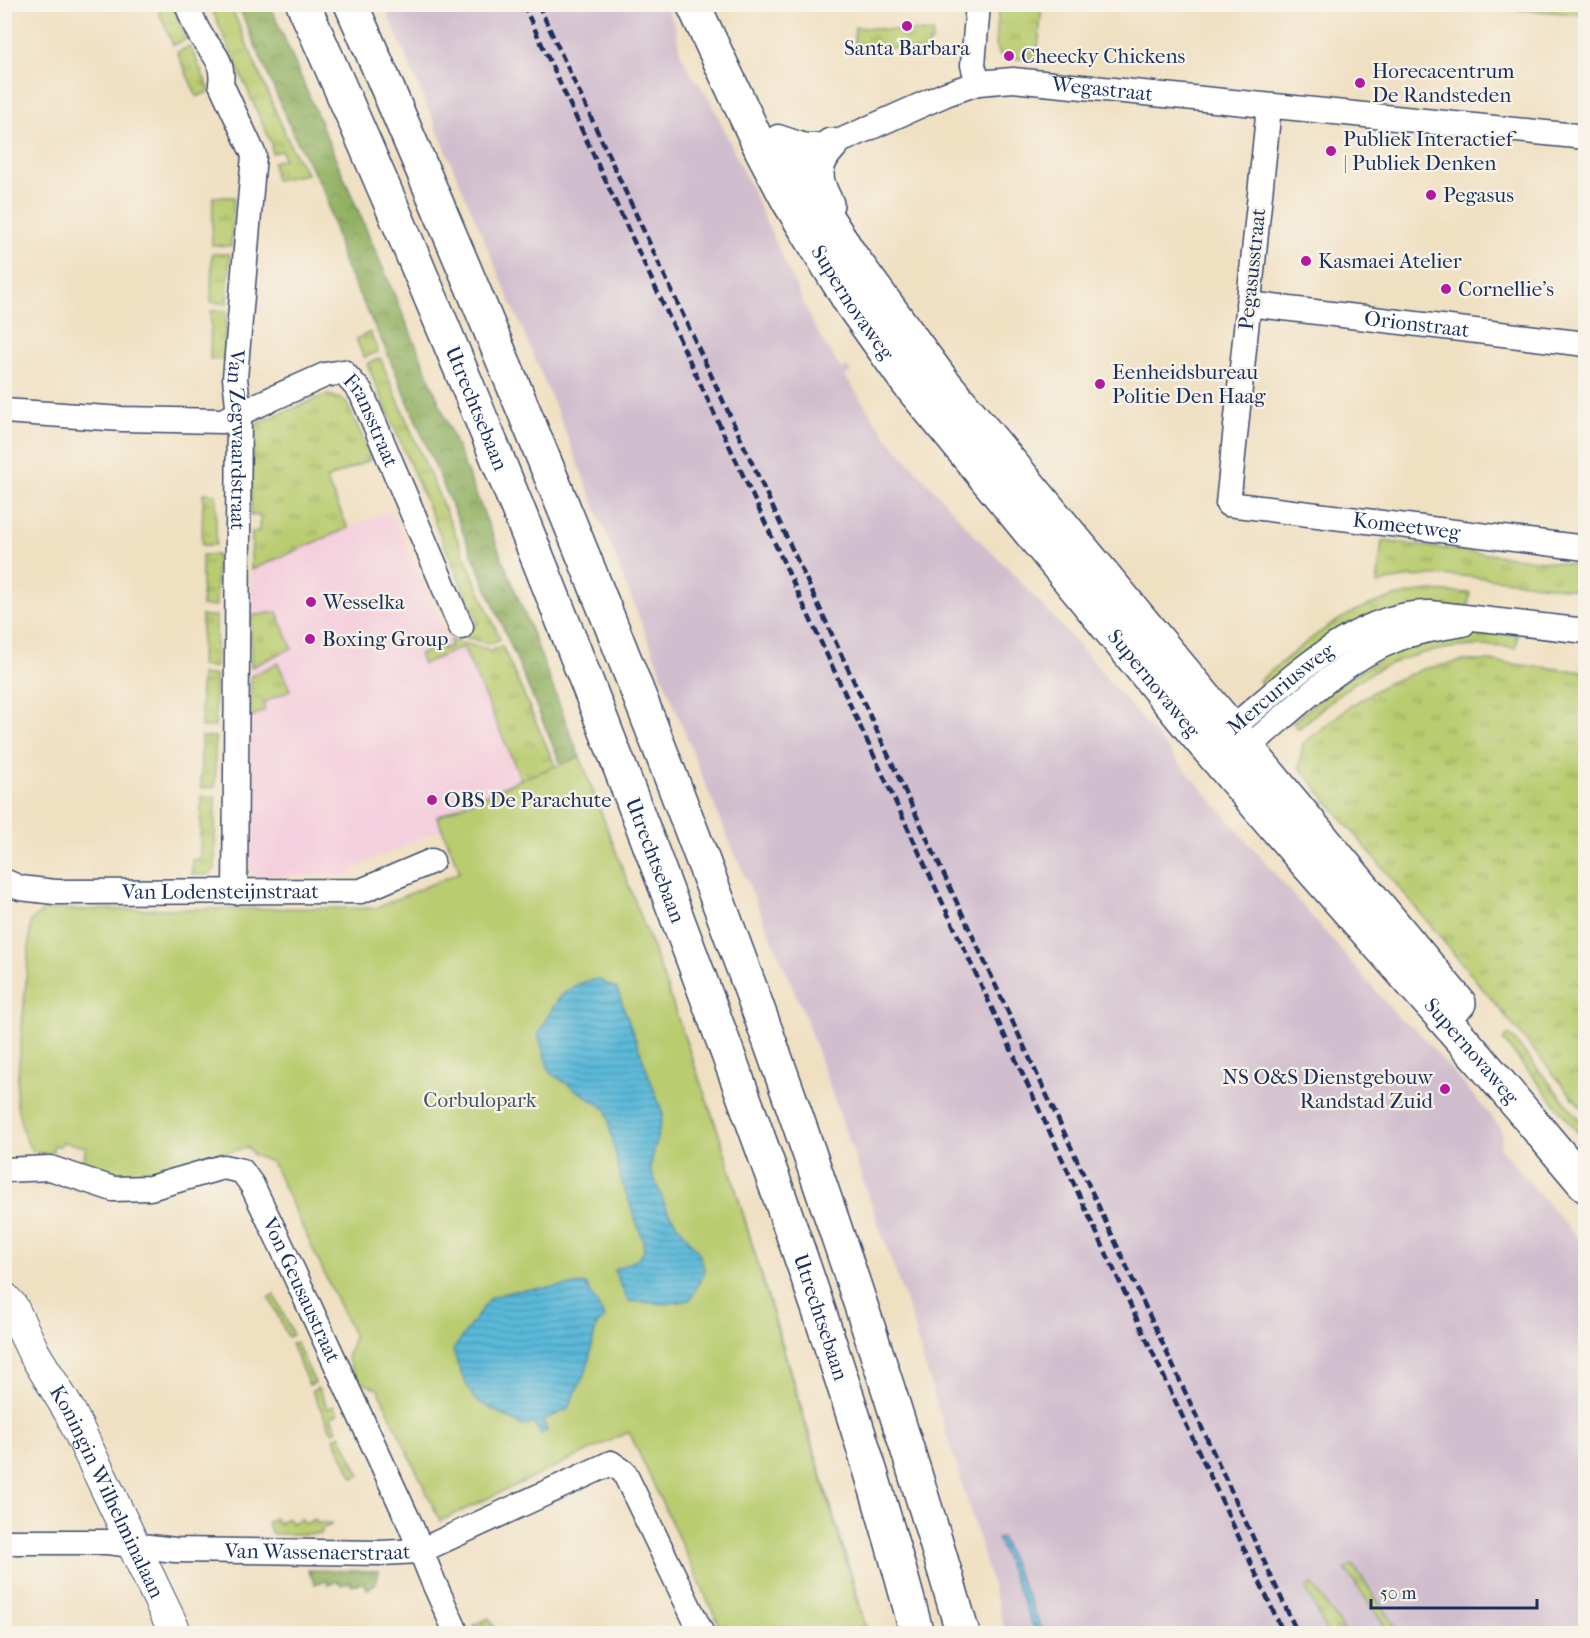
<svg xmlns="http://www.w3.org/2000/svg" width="1590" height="1638" font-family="'IM FELL French Canon',serif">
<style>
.built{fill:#f4cfdd}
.railway{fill:#d0bdcd}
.grass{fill:url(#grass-tufts);stroke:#6a7e66;stroke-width:1.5}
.forest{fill:url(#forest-crowns);stroke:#567060;stroke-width:1.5}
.park{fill:#b9cc6f;stroke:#6a7e66;stroke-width:1.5}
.garden{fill:url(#garden-dots);stroke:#6a7e66;stroke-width:1.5}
.water{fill:url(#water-rules);stroke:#3b749c;stroke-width:1.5}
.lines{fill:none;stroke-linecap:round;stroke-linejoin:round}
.minor-casing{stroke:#3b4a6d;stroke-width:27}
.tertiary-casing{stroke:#3b4a6d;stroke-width:34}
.secondary-casing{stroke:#3b4a6d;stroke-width:36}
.motorway-casing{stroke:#3b4a6d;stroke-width:36}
.minor{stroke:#fff;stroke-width:24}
.tertiary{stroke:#fff;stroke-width:32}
.secondary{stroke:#fff;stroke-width:33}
.motorway{stroke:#fff;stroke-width:33}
.rail{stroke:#1b2f5e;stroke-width:4.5;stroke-dasharray:9 4.5;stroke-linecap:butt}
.poi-dot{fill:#b5179e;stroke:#f7f3e8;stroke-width:2}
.labels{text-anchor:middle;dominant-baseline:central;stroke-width:4.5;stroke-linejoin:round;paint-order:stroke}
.poi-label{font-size:21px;fill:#1b2f5e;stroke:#f7f3e8;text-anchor:start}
.street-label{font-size:21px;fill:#1b2f5e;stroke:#f7f3e8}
.park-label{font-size:21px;fill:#425662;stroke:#f7f3e8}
</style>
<defs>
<pattern id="grass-tufts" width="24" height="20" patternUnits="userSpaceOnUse" patternTransform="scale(1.5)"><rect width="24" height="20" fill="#b9cc6f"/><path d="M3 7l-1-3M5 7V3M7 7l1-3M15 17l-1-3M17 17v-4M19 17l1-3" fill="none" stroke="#96a65e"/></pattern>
<pattern id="forest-crowns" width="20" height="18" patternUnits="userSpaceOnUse" patternTransform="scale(1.5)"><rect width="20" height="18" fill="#92b062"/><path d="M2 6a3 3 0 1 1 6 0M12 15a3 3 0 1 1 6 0" fill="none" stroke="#769054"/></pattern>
<pattern id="garden-dots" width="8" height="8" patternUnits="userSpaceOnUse" patternTransform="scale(1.5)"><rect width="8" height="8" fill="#b9cc6f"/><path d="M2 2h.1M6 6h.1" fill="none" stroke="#96a65e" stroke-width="1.8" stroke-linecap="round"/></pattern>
<pattern id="water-rules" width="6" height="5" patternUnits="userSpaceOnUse" patternTransform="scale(1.5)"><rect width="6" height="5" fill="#5bb9d9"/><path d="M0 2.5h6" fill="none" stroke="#4a97b3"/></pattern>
</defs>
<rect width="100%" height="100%" fill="#f7f3e8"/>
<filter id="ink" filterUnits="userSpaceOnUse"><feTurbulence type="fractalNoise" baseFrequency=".0167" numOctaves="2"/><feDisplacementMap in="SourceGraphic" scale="12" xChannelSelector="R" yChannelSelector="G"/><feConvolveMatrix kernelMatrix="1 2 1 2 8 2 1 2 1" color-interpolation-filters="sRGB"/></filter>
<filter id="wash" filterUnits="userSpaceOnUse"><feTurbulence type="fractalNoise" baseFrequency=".008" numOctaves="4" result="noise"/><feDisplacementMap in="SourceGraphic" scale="24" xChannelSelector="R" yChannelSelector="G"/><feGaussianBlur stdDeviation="1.35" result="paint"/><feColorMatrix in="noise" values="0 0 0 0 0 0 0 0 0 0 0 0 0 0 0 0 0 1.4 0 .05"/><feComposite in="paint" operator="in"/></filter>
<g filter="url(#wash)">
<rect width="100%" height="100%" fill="#f0e0c2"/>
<path class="built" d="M391,509L448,642L463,646L522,779L437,817L442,829L355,868L350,876H254L250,869L251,571Z"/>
<path class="railway" d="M384,5H665L675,26L680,52L691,73L710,99L815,328L841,369L847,366L851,372L845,376L886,436L976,537L1006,566L1073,639L1400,1019L1417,1030L1501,1128L1502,1137L1500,1148L1585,1247V1633H1044L1001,1537L997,1538L1036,1633H1006L970,1510L916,1338L915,1335L917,1334L803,1011L708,791L557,411Z"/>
<g class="grass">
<path d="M156,5H172L187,39L173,45Z"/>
<path d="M210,5H230L291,147L307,174L275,180L273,162L284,159L282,151L272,153L271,143Z"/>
<path d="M999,5H1042L1037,59L1006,58L999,54L996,44Z"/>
<path d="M1464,5H1585V15Z"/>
<path d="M855,27L933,33L932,42H929L928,51L854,44Z"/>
<path d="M190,46L210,91L197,97L177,52Z"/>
<path d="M213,197H234L231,246L212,245Z"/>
<path d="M212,254H230L227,304L211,302Z"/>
<path d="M211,311H227L224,360L210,359Z"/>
<path d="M370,332L378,352L364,357L356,339Z"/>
<path d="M380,358L500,639L489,644L454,634L478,623L367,364Z"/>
<path d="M327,394L346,401L372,459L326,479L348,528L251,570L252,532L259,531L260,516L251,515L252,429L256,424Z"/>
<path d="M203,493L216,494V545H202Z"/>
<path d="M1382,541L1585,566V591C1519,583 1441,565 1377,584Z"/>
<path d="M202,555H217L216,606H202Z"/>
<path d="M1431,591L1470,593L1468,606L1264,687L1259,681C1316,634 1353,598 1431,591Z"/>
<path d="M277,612L292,648L251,667V616Z"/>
<path d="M202,616H216V667L201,666Z"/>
<path d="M1490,633L1518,635L1516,648C1460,641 1403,652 1356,682C1335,696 1317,713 1298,729L1293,722L1336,686L1389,653L1449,635Z"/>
<path d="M450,640L491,650L502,646L575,810L437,817L521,779L463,647L423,664L419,654L441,644L443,649L451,646Z"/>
<path d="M1463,661H1488L1585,672V1112L1299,767L1303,744L1350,706L1386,684L1423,669Z"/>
<path d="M278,663L290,690L263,703L265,710L250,718L251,676Z"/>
<rect x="201" y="675" width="14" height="52"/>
<path d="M201,737H215V787L201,788Z"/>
<path d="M201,797H215V869L209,875L192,874V860L200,859Z"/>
<path d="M1509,1034L1585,1126V1141L1503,1040Z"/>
<path d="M274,1294L293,1335L288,1337L269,1297Z"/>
<path d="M296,1342L315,1383L309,1385L291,1344Z"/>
<path d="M318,1388L328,1409L334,1406L338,1414L331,1417L337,1430L332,1432L312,1391Z"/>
<path d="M340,1435L360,1475L353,1478L334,1438Z"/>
<path d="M275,1518L278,1523L288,1518L291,1523L302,1519L304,1524L315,1519L317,1523H331V1525L322,1529L321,1534H272L267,1522Z"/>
<path d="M1353,1565L1396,1627L1402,1633H1390L1345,1569Z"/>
<path d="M1313,1585L1346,1633H1327L1306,1588Z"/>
</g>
<g class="forest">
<path d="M238,5H270L415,343L529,625L653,949L721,1140L854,1584L867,1633L579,807L387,352L343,261L325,193L295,138Z"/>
<path d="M308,1570L379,1571C377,1581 377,1586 367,1589L362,1582L352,1586L350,1582L341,1585L338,1581L328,1585L326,1580L315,1584Z"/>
</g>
<path class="park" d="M580,757L653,949L721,1140L867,1633H723L629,1432L440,1521L378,1389L358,1381L347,1358L354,1337L272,1162L253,1155L248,1147L150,1172L131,1175L104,1170L83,1161L86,1147L62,1142L60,1146L54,1145L52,1153C47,1153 41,1154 37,1153C24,1150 18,1111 16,1099L31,921L44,910L376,908L460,872L437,817L522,779Z"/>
<path class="garden" d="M489,1618L497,1633H478L474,1625Z"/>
<g class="water">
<path d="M597,979L617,989L663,1114L650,1168L668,1212L699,1253L705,1271L690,1300L665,1304L628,1301L614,1270L637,1259L644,1251L643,1240L621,1180L606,1109L550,1073L538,1034C556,1003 559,986 597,979Z"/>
<path d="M586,1284L605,1318L596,1326L587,1369L567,1410L543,1420L547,1431L541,1434L534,1424L523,1426L475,1400L461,1374L453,1350L490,1298L513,1291Z"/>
<path d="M1001,1537L1044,1633H1036L997,1538Z"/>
</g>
</g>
<g filter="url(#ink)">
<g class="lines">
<g class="minor-casing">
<g id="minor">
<path id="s1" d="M187,4C191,15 195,27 201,36C213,53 224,61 221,84L254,155L235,378L239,414L235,892"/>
<path d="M978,4L973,65L978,83"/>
<path id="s2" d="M1269,107L1228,504L1586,548"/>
<path id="s3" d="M778,137L805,146L831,145L946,94L978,83L1013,80L1586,137"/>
<path id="s4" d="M1248,304L1586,344"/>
<path id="s5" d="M4,411L122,419L222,421L325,375L343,372L361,392L461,627"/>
<path id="s6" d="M1224,741L1231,729C1286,684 1354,612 1430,613L1586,631"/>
<path d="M1233,752L1247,748C1293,710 1339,662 1395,640C1417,631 1440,628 1463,624"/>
<path id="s7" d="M4,881L20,888L55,892L361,891L432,861"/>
<path id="s8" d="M4,1170L50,1168L113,1189L150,1188L223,1167L242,1171L252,1185L281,1245L410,1524L433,1581L457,1634"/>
<path id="s9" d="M4,1542H107L175,1550L381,1553L420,1551L611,1463L624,1472L702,1634"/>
</g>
</g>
<g class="tertiary-casing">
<g id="tertiary">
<path id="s10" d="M4,1298L12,1307L34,1353L70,1412L176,1634"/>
</g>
</g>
<g class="secondary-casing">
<g id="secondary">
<path id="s11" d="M693,4L762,151L789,202L852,305L907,382L1193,731L1301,857L1480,1060L1586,1186"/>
<path d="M790,160L851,256L941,379L1459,1003"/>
<path d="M827,204C814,180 812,165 831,145"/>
</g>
</g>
<g class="motorway-casing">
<g id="motorway">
<path id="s12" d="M303,4C438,305 562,611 678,920C766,1154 853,1392 917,1634"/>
<path d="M351,4C582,536 802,1076 963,1634"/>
</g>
</g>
<use href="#minor" class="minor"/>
<use href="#tertiary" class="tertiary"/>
<use href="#secondary" class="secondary"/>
<use href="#motorway" class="motorway"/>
<g class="rail">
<path d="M523,4L1284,1634"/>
<path d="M538,4L1298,1634"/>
</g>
</g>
</g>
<g class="poi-dot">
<circle cx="907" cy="26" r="6"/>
<circle cx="1009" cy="56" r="6"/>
<circle cx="1360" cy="83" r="6"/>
<circle cx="1331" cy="151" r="6"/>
<circle cx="1431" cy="195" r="6"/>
<circle cx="1306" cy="261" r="6"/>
<circle cx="1446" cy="289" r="6"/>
<circle cx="1100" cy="384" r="6"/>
<circle cx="311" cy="602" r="6"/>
<circle cx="310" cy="639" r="6"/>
<circle cx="432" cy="800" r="6"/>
<circle cx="1445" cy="1089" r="6"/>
</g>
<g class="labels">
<g class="poi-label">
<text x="907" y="48" text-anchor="middle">Santa Barbara</text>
<text x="1021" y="56">Cheecky Chickens</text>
<text x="1372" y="71">Horecacentrum<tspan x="1372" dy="24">De Randsteden</tspan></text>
<text x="1343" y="139">Publiek Interactief<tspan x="1343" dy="24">| Publiek Denken</tspan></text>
<text x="1443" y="195">Pegasus</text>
<text x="1318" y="261">Kasmaei Atelier</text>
<text x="1458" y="289">Cornellie's</text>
<text x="1112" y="372">Eenheidsbureau<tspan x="1112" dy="24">Politie Den Haag</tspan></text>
<text x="323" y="602">Wesselka</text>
<text x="322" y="639">Boxing Group</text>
<text x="444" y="800">OBS De Parachute</text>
<text x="1433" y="1077" text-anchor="end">NS O&amp;S Dienstgebouw<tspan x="1433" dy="24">Randstad Zuid</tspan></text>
</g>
<g class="street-label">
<text stroke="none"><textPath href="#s3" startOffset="339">Wegastraat</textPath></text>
<text transform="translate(1252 269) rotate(-84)">Pegasusstraat</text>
<text stroke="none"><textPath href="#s11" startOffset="339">Supernovaweg</textPath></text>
<text stroke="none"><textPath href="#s4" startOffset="170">Orionstraat</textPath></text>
<text stroke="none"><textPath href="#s12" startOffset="440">Utrechtsebaan</textPath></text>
<text stroke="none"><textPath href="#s5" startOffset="406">Fransstraat</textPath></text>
<text stroke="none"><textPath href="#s1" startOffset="453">Van Zegwaardstraat</textPath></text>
<text stroke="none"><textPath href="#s2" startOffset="579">Komeetweg</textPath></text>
<text stroke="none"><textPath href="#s11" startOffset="825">Supernovaweg</textPath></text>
<text stroke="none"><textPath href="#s6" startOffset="78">Mercuriusweg</textPath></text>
<text stroke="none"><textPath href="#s12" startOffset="926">Utrechtsebaan</textPath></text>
<text stroke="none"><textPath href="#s7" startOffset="218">Van Lodensteijnstraat</textPath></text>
<text stroke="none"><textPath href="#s11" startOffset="1311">Supernovaweg</textPath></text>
<text stroke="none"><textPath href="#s8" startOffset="378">Von Geusaustraat</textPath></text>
<text stroke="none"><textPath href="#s12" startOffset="1412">Utrechtsebaan</textPath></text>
<text stroke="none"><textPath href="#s10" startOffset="220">Koningin Wilhelminalaan</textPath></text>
<text stroke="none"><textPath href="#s9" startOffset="314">Van Wassenaerstraat</textPath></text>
</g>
<g class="park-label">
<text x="480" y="1100">Corbulopark</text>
</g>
</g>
<rect width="1590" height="1638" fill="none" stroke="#f7f3e8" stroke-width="24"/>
<path d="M1371 1599v9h166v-9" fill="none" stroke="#1b2f5e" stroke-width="3"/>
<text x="1380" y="1599" font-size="18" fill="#1b2f5e" stroke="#f7f3e8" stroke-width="4.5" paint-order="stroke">50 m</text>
</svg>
